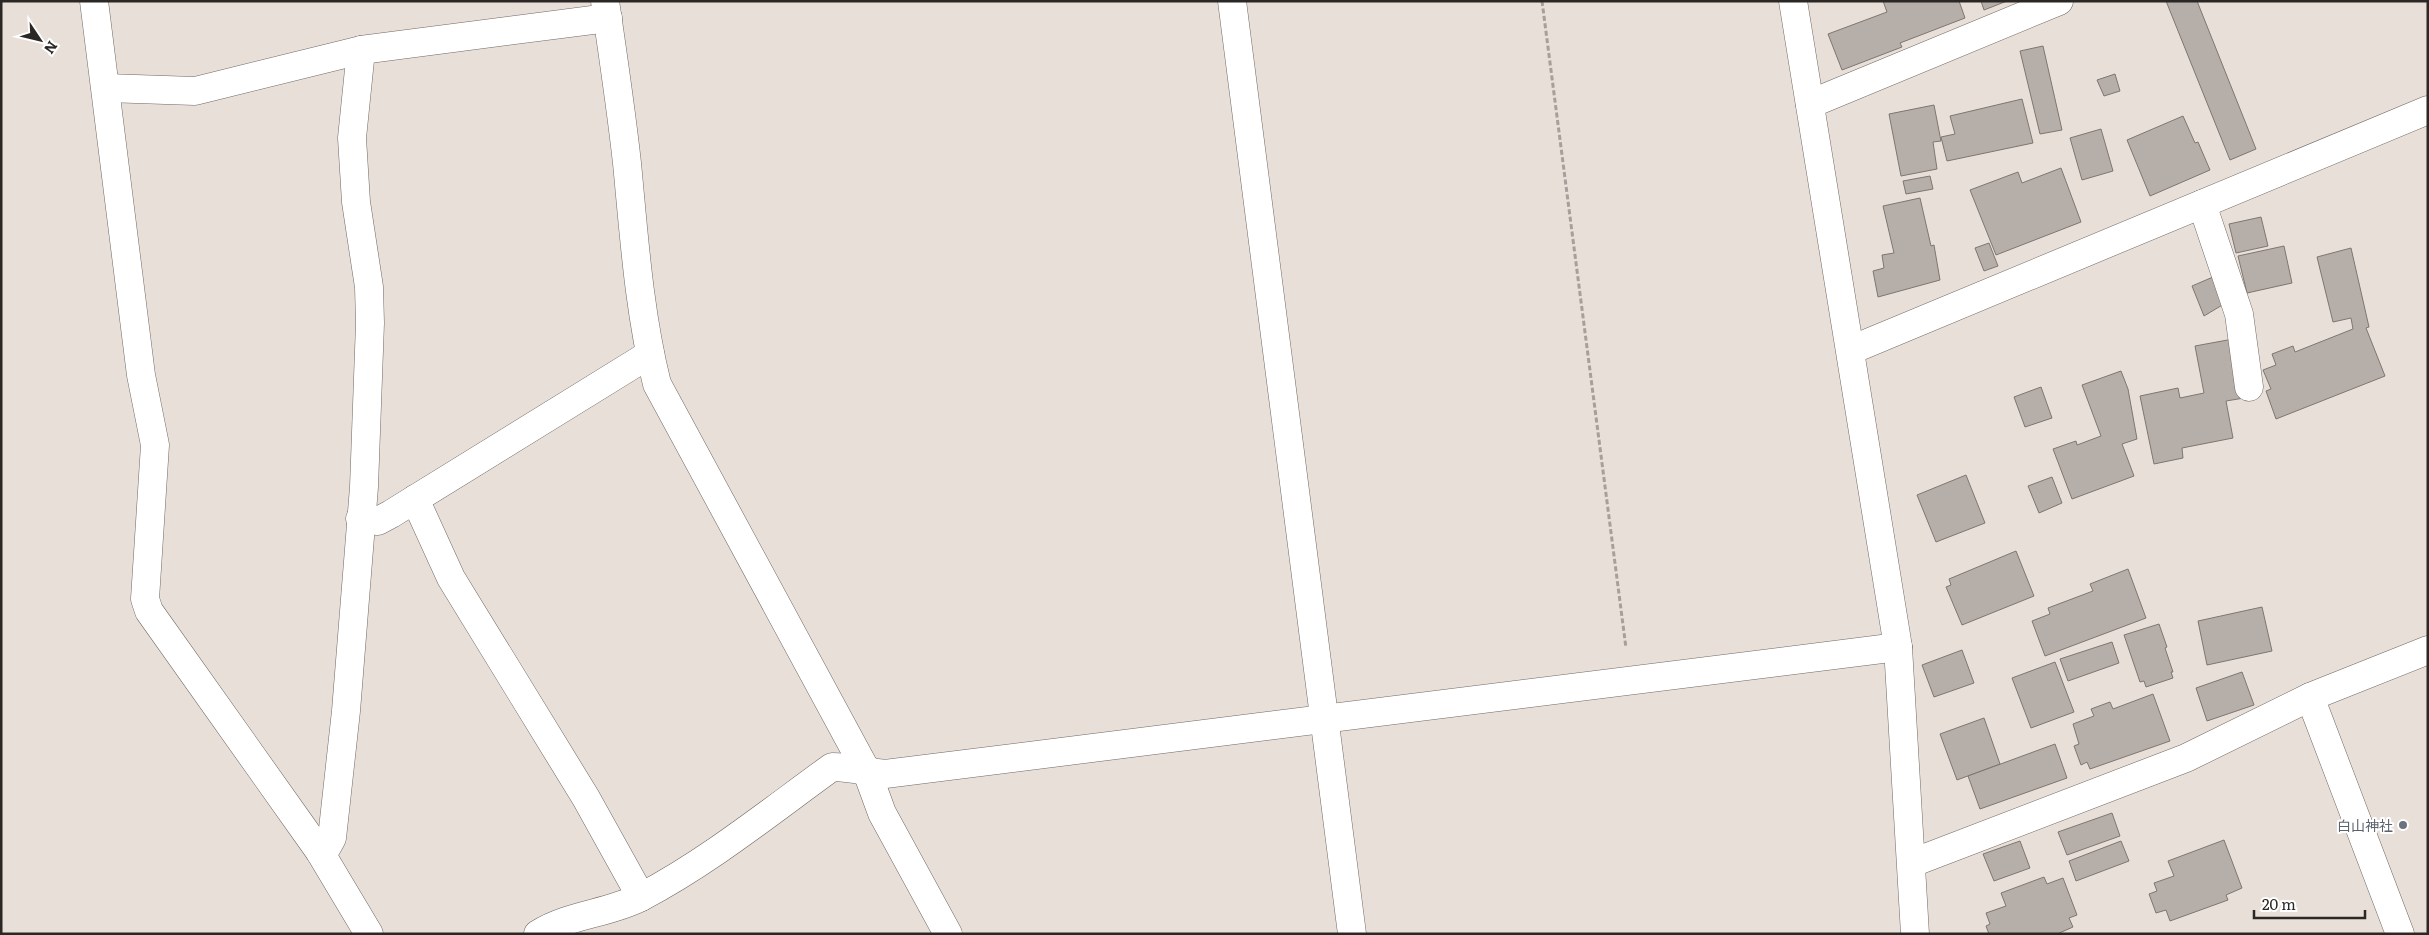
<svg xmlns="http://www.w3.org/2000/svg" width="2429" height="935" font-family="Literata,'Noto Sans JP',serif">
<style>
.building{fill:#b6aea8;stroke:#7e7671}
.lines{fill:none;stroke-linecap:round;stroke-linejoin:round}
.minor-casing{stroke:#706863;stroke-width:29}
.path{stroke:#a69f9a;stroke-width:3;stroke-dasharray:5 2.5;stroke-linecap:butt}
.minor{stroke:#fff;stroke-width:28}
.worship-dot{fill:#6b7280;stroke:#fff;stroke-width:2}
.labels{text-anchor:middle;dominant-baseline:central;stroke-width:4;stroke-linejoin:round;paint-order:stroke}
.worship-label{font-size:14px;fill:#5b616d;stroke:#fff;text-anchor:end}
</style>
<rect width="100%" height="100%" fill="#e8dfd9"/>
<g class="building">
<path d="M1883,1H1959L1965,18L1900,43L1902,47L1842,70L1828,34L1887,12Z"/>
<path d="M1981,1H2007L1984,10Z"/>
<path d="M2166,1H2197L2256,149L2230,160Z"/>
<path d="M2043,46L2062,130L2040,134L2020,51Z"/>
<path d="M2115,74L2120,91L2104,96L2097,80Z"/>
<path d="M2022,99L2033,143L1947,161L1941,137L1955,134L1950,116Z"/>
<path d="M1934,105L1941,141L1933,142L1937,169L1901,176L1889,114Z"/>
<path d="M2183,116L2195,143L2198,142L2210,170L2150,196L2127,140Z"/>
<path d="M2101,129L2113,171L2082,180L2070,138Z"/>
<path d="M2061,168L2081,222L1996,255L1970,190L2018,172L2022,183Z"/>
<path d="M1930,176L1933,189L1906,194L1903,181Z"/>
<path d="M1920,198L1931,246L1934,245L1940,280L1878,297L1873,271L1884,268L1882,255L1894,253L1883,206Z"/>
<path d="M2261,217L2268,246L2236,253L2229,224Z"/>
<path d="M1989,243L1998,266L1984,271L1975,248Z"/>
<path d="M2284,246L2292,283L2247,293L2238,256Z"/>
<path d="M2351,248L2369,327L2366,328L2385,376L2276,419L2266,391L2271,389L2263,370L2276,365L2272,354L2293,346L2295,352L2353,329L2351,318L2333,322L2317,257Z"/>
<path d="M2213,277L2224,304L2204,316L2192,286Z"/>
<path d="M2233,339L2244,398L2226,401L2233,438L2182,448L2183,458L2154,464L2140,396L2178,388L2180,398L2204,393L2195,346Z"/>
<path d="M2121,371L2128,389L2137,439L2122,444L2134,476L2072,499L2053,449L2076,441L2077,445L2101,436L2082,385Z"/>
<path d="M2041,387L2052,418L2025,427L2014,397Z"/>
<path d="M1966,475L1985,523L1936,542L1917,495Z"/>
<path d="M2052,477L2062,503L2039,513L2028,486Z"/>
<path d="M2016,551L2034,596L1962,625L1946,587L1951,585L1949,579Z"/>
<path d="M2128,569L2146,618L2045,656L2032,621L2050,614L2048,608L2093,591L2090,584Z"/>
<path d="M2262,607L2272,651L2207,665L2198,621Z"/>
<path d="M2159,624L2167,647L2165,648L2173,672H2171L2173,678L2146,687L2144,681L2140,682L2124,635Z"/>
<path d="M2112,642L2119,663L2068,681L2060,659Z"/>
<path d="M1962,650L1974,683L1934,697L1922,665Z"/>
<path d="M2055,662L2074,712L2031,728L2012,678Z"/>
<path d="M2242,672L2254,705L2207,721L2196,688Z"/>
<path d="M2153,694L2170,741L2090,769L2087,762L2081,765L2074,746L2079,744L2073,724L2094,716L2091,709L2110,702L2113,709Z"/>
<path d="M1984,718L2000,764L1957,780L1940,734Z"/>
<path d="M2055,744L2067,778L1980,809L1968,776Z"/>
<path d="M2112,813L2120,836L2067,855L2058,832Z"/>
<path d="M2224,840L2242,888L2226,895L2228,900L2170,921L2166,910L2156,913L2149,894L2157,891L2154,883L2174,876L2168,861Z"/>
<path d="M2020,841L2030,868L1994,881L1983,854Z"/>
<path d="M2121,841L2129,861L2076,881L2069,861Z"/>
<path d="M2044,877L2047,884L2063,878L2077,915L2069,918L2073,927L2057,934H1989L1986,926L1990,924L1986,913L2006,906L2001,893Z"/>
</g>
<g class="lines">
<g class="minor-casing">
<g id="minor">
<path d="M94,1L141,375L155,445L145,599L149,611L320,852L369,934"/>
<path d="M605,1C613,55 621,109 627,163C634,236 639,312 657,384L867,772L882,813L948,934"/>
<path d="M1232,1L1352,934"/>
<path d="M1793,1L1898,647L1915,934"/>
<path d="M106,88L195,91L361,50L608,18"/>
<path d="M1810,104L2059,1"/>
<path d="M2202,204L2239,314L2249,387"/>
<path d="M1851,350L2428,110"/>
<path d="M415,499L451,578L586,798L641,897"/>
<path d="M360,519L378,521L391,514L650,354"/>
<path d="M2310,697L2400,934"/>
<path d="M320,852L327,847L332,838L346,711L364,487L370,323L369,287L356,202L352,138L361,50"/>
<path d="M1912,863L2186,758L2310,697L2428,650"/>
<path d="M538,934C570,914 608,914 641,897C708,862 771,811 832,767C851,767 867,772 885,774L1898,647"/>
</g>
</g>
<path class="path" d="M1542,1L1626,648"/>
<use href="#minor" class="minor"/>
</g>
<circle class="worship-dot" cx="2403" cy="825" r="5"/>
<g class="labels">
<g class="worship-label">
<text x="2393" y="825">白山神社</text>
</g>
</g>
<rect width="2429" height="935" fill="none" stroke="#2b2725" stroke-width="5"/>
<g transform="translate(40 40) rotate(125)" stroke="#ffffff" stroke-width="4" paint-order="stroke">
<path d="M0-4L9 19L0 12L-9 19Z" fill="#2b2725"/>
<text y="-8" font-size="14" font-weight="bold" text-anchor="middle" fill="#2b2725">N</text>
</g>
<path d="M2254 910v8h111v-8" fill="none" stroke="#2b2725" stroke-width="2.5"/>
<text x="2262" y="910" font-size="15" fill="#2b2725" stroke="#ffffff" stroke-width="4" paint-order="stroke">20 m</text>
</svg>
